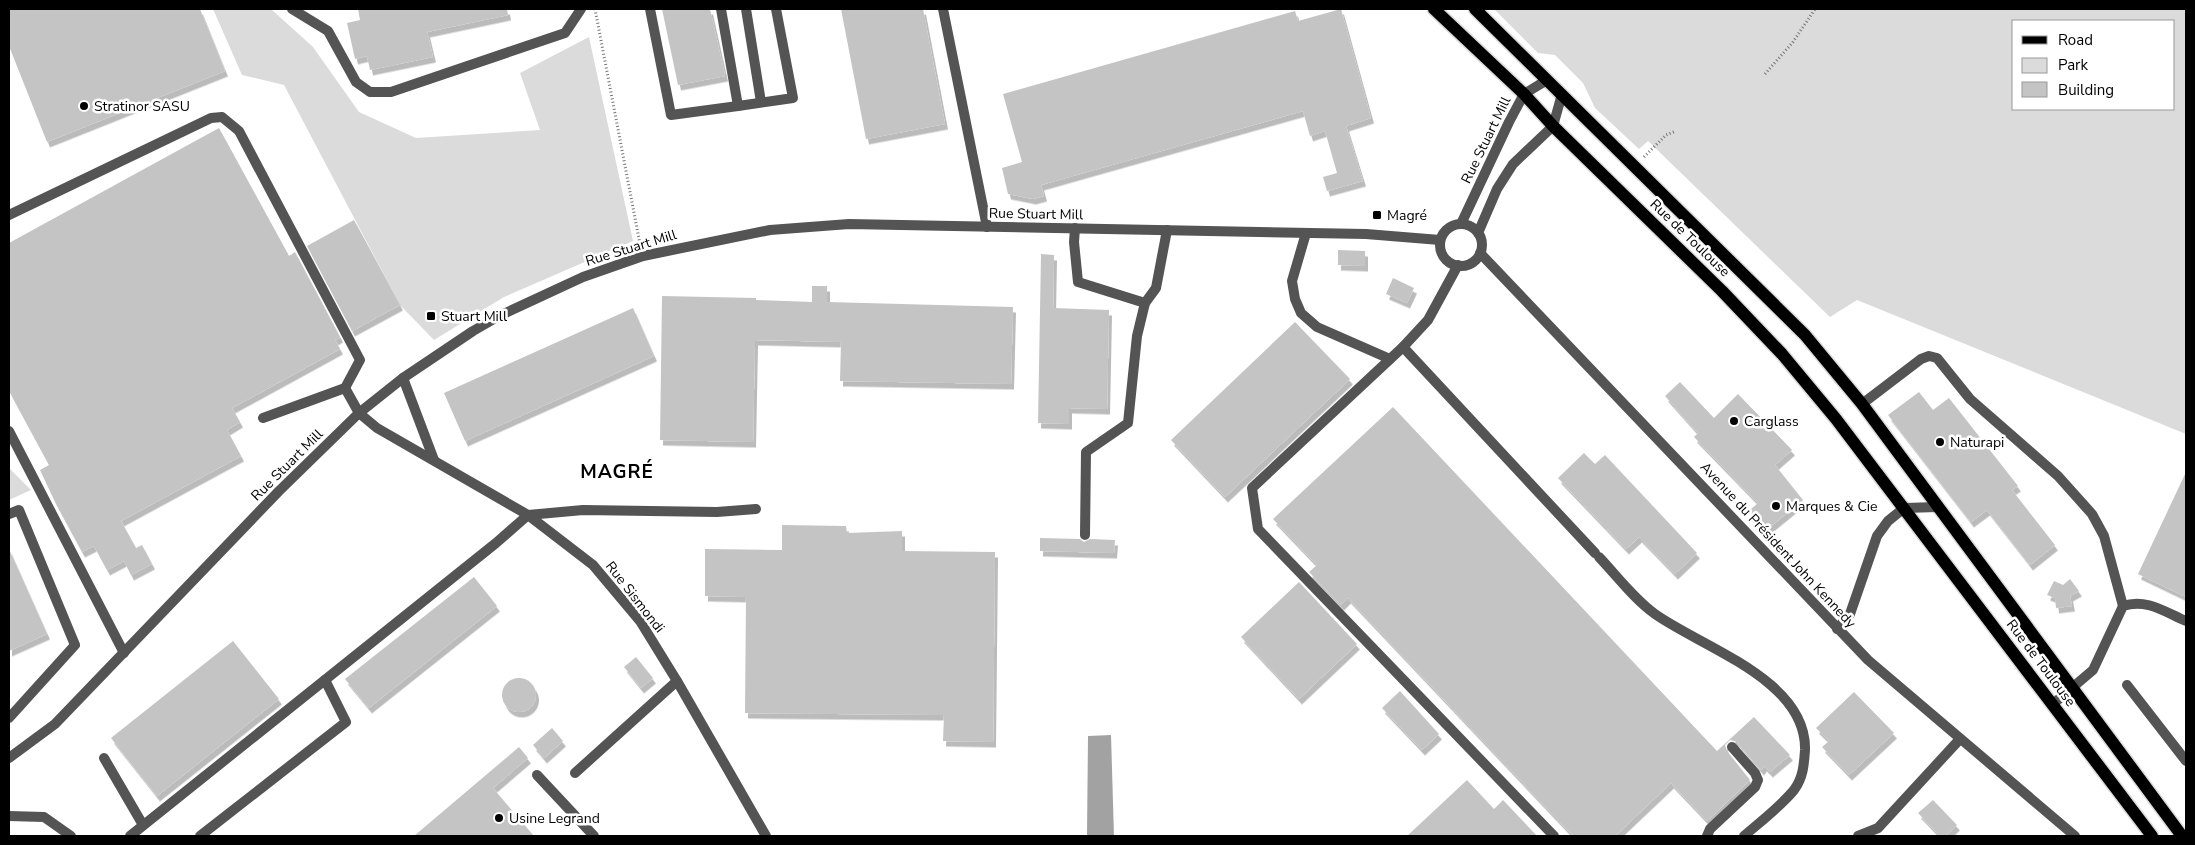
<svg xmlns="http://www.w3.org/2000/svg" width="2195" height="845" font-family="'Nunito Sans',sans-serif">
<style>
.green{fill:#dbdbdb;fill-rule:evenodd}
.water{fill:#a2a2a2}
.building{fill:#c4c4c4;filter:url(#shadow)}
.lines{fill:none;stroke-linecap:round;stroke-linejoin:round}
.primary-casing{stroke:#dbdbdb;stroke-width:15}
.path{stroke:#767676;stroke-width:3;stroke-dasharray:1 2.5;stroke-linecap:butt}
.lane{stroke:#545454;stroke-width:10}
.street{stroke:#545454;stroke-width:10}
.primary{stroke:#000;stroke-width:12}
.poi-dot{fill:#000;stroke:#fff;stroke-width:2}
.labels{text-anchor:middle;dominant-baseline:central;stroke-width:5;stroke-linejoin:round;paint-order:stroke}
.poi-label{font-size:14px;fill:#000;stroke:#fff;text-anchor:start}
.street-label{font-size:14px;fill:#000;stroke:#fff}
.district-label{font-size:19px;font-weight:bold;letter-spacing:1px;fill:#000;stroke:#fff}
</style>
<defs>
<filter id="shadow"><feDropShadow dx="3" dy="5.5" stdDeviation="0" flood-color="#0004"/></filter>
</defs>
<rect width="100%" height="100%" fill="#fff"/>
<g class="green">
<path d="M213,9H271L313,47L359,112L416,138L540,130L520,73L589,37L633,241L504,297L434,340L400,305L284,85L242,75Z"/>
<path d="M1494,9H2186V434L1857,300L1830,317L1648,141L1639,149L1595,108L1583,83L1555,55L1538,53ZM2014,21H2174V109H2014Z"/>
<path d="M9,468L31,490L9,500Z"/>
</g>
<path class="water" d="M1111,735L1114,836H1087L1088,736Z"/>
<g class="building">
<path d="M9,9H200L225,71L47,142L9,46Z"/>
<path d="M358,9H507L508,15L427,32L433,57L370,70L367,56L355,59L347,23L360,20Z"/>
<path d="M662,9H710L725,76L678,85Z"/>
<path d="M841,9H923L945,124L866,139Z"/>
<path d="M1341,9L1371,118L1346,126L1363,181L1327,191L1323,177L1337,173L1325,131L1310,136L1303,111L1041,185L1044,196L1033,199L1008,194L1002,168L1022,162L1003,94L1295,11L1298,21Z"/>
<path d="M219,128L289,256L295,252L340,337L335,340L340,349L232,408L240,422L227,430L241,456L121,521L136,548L142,545L152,564L131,575L124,561L107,570L94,546L82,552L56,504L40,470L49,465L9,391V243Z"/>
<path d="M354,220L400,305L352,331L307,246Z"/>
<path d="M1338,250L1365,251V266L1338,265Z"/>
<path d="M1041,254L1054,255L1053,308L1109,310L1107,409L1069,408V424L1038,423Z"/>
<path d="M1393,278L1414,288L1407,303L1386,294Z"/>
<path d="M812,286H827V302L1013,307L1011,384L840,381L841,342L755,340L753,442L660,440L662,296L756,298V300L812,302Z"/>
<path d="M633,308L654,356L465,441L444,393Z"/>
<path d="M1295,322L1350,379L1225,497L1171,440Z"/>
<path d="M1680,382L1714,418L1738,394L1792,450L1775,465L1803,500L1766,530L1750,510L1758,503L1694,437L1698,433L1665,396Z"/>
<path d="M1919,392L1933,410L1949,398L2018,486L2012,490L2055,545L2030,565L1987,510L1971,522L1888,415Z"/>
<path d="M1393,407L1717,751L1754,717L1790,755L1770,772L1764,766L1761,770L1737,742L1730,740L1725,745L1727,751L1750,780L1707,821L1671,783L1615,836H1573L1348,598L1341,605L1309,572L1317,565L1273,519Z"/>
<path d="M1584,453L1595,464L1605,455L1697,553L1675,574L1639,537L1626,549L1558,478Z"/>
<path d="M2186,472V597L2138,574Z"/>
<path d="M782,525L846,526L847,533L902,531V551L995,552L993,742L943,741L944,715L745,713L746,597L705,596V549L782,550Z"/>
<path d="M1040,538L1080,539L1084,542L1090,539L1115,540L1114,553L1040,551Z"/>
<path d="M9,549L47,634L9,651Z"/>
<path d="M474,577L497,606L369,708L345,679Z"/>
<path d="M2070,579L2079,591L2070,596L2072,606L2056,608L2055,598L2047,595L2054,581L2063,585Z"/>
<path d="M1299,582L1357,644L1299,699L1241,637Z"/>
<path d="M233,641L279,699L157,796L111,738Z"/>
<path d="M636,657L653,678L641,688L624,667Z"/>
<circle cx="519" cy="695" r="17"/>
<path d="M1400,691L1439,734L1422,750L1382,708Z"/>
<path d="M1854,692L1894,733L1849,775L1822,747L1829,741L1816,728Z"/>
<path d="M552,728L563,741L544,758L533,745Z"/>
<path d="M519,747L528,758L493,788L534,836H414Z"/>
<path d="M1467,780L1494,809L1503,800L1537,836H1407Z"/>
<path d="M1933,800L1957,825L1945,836H1940L1918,813Z"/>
</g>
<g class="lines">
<g class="primary-casing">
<g id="primary">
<path d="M1434,9L1524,94L1553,126L1722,291L1782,354L1836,419L2152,836"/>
<path d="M1475,9L1805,335L1862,404L2182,836"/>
</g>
</g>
<g class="path">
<path d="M595,9L640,244"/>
<path d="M1765,74L1793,42L1815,9"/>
<path d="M1644,157L1666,135L1676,131"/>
</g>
<g class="lane">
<path d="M292,9L328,31L356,82L370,92H391L565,33L581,9"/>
<path d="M650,9L671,115L738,106"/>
<path d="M721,9L738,106L793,98L776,9"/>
<path d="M746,9L761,102"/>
<path d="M943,9L987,227"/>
<path d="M9,215L211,118L222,117L239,131L360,360L345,388L263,418"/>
<path d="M1075,228L1074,242L1078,282L1145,303L1137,336L1128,423L1086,452L1085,535"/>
<path d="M1306,233L1292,281L1295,299L1301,313L1317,327L1390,359"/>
<path d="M1458,265L1428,320L1403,347L1252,488L1258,529L1554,836"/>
<path d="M1145,303L1156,288L1167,230"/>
<path d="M1403,347L1595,553"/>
<path d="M345,388L359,413"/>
<path d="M1862,404L1921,359L1929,356L1937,358L1970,399L2058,476L2092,514L2104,536L2123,606"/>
<path d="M9,431L124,653"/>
<path d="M9,514L19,510L75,645L9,718"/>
<path d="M1599,557C1617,576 1634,599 1655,614C1703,648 1807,680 1805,750C1804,765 1803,778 1794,790C1780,807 1760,822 1744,836"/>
<path d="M1837,629L1850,614L1877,536L1888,521L1904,508"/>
<path d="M2127,685L2186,761"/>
<path d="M2053,704L2093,670L2123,606C2146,598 2165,612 2186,621"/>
<path d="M104,758L143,825"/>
<path d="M575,773L677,681"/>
<path d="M537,775L594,836"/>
<path d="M9,816L44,817L71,836"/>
<path d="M130,836L496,543L528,515L583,510L717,512L756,509"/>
<path d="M200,836L346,722L325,680"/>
<path d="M1707,836L1710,829L1755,787L1758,780L1755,773L1732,747"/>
<path d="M1858,836L1878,828L1960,739"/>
</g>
<g class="street">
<path d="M1461,224L1509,122L1524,94L1547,80"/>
<circle cx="1461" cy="245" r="21"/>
<path d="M1478,233L1497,189L1513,164L1553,126L1562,94"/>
<path d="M1480,253L1868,660L2075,836"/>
<path d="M403,378L434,460"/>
<path d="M359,413L377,428L528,515L593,565L640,621L677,681L766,836"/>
<path d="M1904,508L1938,507"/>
<path d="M9,758L55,724L279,491L359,413L403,378L473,331L499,316L583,277L643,256L770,230L849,224L1366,234L1440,240"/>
</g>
<use href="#primary" class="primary"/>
</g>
<g class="poi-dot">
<circle cx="84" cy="106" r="5"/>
<rect x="1372" y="210" width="10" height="10" rx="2.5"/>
<rect x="426" y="311" width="10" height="10" rx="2.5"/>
<circle cx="1734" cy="421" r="5"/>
<circle cx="1940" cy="442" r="5"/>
<circle cx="1776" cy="506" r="5"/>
<circle cx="499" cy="818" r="5"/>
</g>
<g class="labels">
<g class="poi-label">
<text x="94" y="106">Stratinor SASU</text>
<text x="1387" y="215">Magré</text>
<text x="441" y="316">Stuart Mill</text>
<text x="1744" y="421">Carglass</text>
<text x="1950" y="442">Naturapi</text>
<text x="1786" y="506">Marques &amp; Cie</text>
<text x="509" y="818">Usine Legrand</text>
</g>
<g class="street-label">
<text transform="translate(1486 140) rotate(-64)">Rue Stuart Mill</text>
<text transform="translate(1036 214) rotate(1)">Rue Stuart Mill</text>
<text transform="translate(1690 238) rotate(44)">Rue de Toulouse</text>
<text transform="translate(631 248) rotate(-17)">Rue Stuart Mill</text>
<text transform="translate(287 465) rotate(-45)">Rue Stuart Mill</text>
<text transform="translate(1778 545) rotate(47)">Avenue du Président John Kennedy</text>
<text transform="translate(635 597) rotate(52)">Rue Sismondi</text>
<text transform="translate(2041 663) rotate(53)">Rue de Toulouse</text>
</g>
<g class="district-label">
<text x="617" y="472">MAGRÉ</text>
</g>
</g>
<rect width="2195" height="845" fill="none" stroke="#000000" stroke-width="20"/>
<rect x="2012" y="20" width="162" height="90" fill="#ffffff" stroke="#999999"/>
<rect x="2022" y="36" width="25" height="8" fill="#000000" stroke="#999999"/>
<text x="2058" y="45" font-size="15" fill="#000000">Road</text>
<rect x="2022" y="58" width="25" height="15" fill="#dbdbdb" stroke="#999999"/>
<text x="2058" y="70" font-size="15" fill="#000000">Park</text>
<rect x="2022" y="82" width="25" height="15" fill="#c4c4c4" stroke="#999999"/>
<text x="2058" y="95" font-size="15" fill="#000000">Building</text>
</svg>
